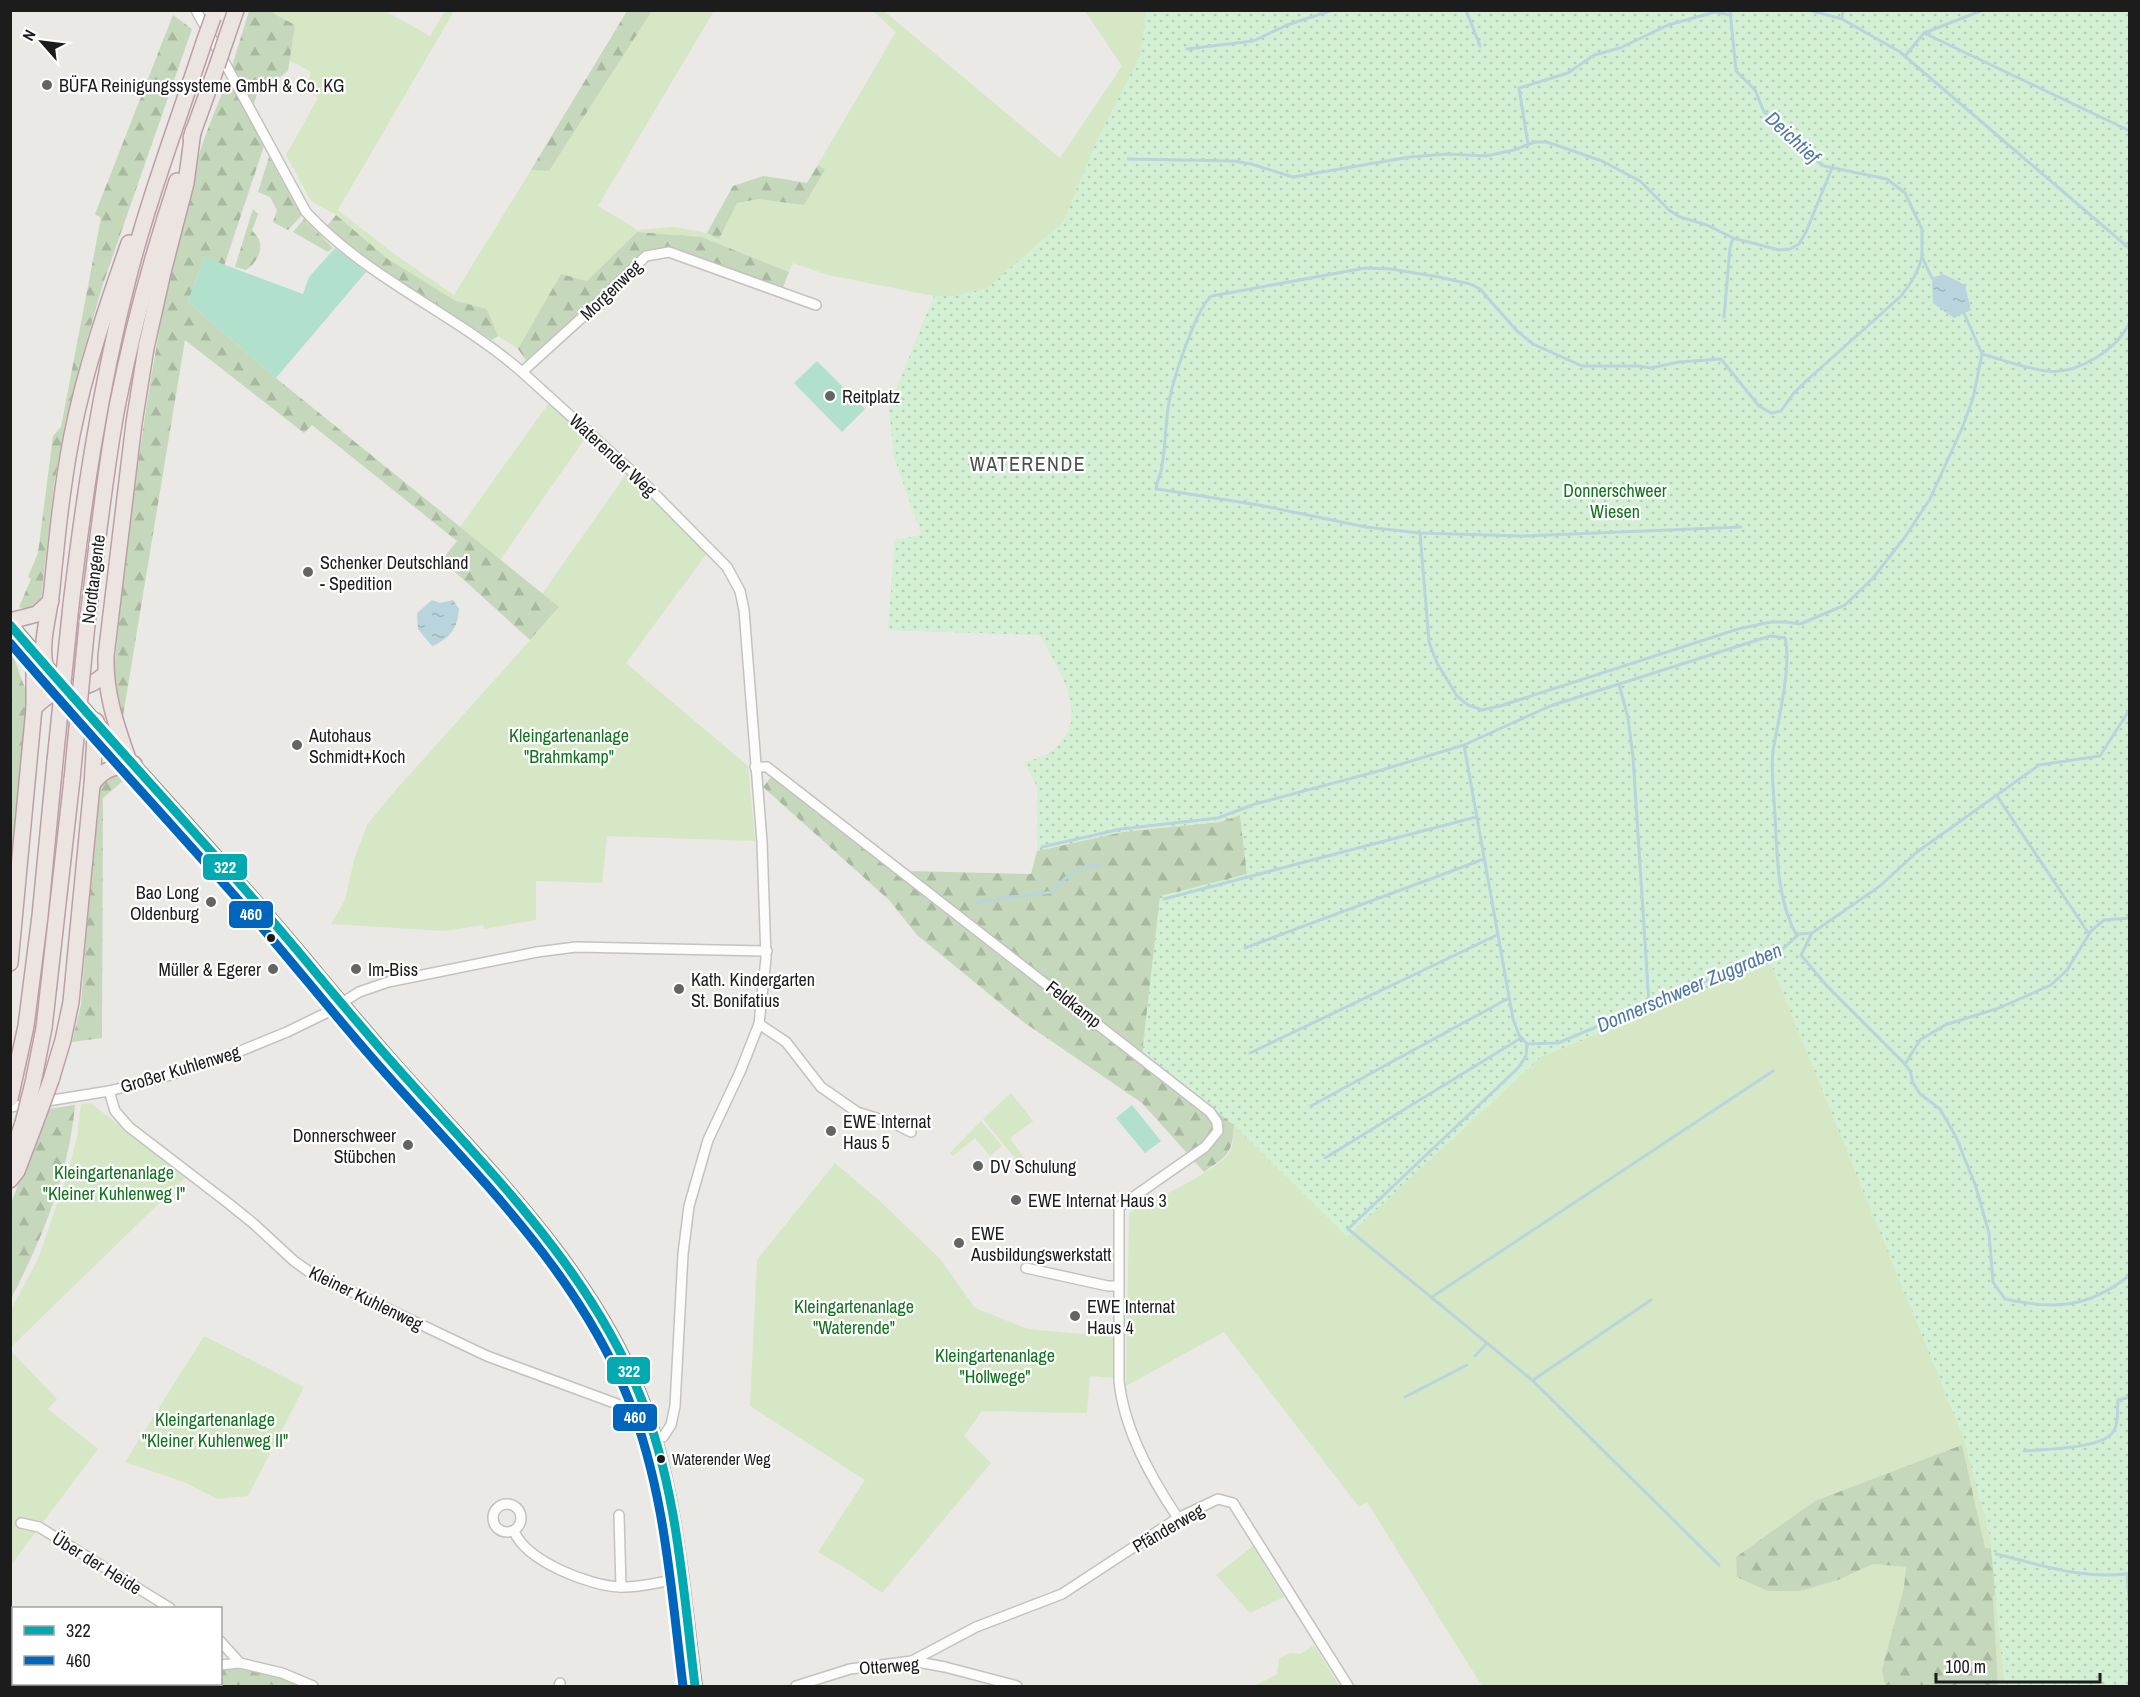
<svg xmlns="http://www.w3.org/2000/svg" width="2140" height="1697" font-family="'Archivo Narrow',sans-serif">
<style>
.grass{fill:#d6e7c5}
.forest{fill:url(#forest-firs)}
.park{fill:url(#park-dots)}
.pitch{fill:#b1e0cd}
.water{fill:url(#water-ripples)}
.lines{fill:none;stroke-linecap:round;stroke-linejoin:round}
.stream{stroke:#b9d4dc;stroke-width:3}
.minor-casing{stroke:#c3c2c1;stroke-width:12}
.secondary-casing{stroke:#90927e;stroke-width:16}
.trunk-casing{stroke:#bd9ea6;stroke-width:18}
.minor{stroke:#fcfcfb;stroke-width:9}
.secondary{stroke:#f1f2e9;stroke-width:14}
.trunk{stroke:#ece4e1;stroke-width:15}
.trunk-bridge-casing{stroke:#bd9ea6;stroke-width:18;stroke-linecap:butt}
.trunk-bridge{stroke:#ece4e1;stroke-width:15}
.bus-1-casing{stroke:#fff;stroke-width:14}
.bus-2-casing{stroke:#fff;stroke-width:14}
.bus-1{stroke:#00aab0;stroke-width:9}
.bus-2{stroke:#0065bd;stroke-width:9}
.poi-dot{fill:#646462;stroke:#fff;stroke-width:2}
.bus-dot{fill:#1c1c1c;stroke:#fff;stroke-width:2}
.labels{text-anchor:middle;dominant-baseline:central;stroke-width:4.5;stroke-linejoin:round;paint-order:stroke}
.bus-label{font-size:16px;fill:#1c1c1c;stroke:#fff;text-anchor:start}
.poi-label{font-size:18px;fill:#1c1c1c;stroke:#fff;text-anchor:start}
.street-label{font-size:18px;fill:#1c1c1c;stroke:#fff}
.park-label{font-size:18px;fill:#11731c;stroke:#fff}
.water-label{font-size:20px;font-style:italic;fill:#4e77a5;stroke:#fff}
.neighbourhood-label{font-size:20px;letter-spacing:1.5px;fill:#4f4f4f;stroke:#fff}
.line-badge{stroke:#fff;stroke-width:2}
.badge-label{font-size:16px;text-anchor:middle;font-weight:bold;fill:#fff}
</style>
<defs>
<pattern id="forest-firs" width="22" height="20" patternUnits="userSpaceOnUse" patternTransform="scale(1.5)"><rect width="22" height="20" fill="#c5d8bb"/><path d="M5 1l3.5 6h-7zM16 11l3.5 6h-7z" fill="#a9b9a0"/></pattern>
<pattern id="park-dots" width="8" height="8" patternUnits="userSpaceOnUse" patternTransform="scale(1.5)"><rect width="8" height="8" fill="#d3f0d4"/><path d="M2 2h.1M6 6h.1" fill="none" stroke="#b5cdb5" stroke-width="1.8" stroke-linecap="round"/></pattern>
<pattern id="water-ripples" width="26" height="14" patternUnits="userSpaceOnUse" patternTransform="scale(1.5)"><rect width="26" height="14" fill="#b9d4dc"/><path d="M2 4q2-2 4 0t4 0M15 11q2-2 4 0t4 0" fill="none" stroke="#9eb5bc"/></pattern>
</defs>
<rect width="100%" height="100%" fill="#eae9e5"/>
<g class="grass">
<path d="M274,10L385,11L430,36L445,11H454L338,210L393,253L454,295L531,170L549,171L652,11H714L598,206L638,230L673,227L707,233L733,186L764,176L807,183L896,32L873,11H884L1060,158L1122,66L1085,11H2129V1686H1998L1993,1596L2013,1590L2088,1556L1985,1548L1961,1445L1769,1535L1736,1557L1768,1591H1800L1838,1580L1873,1564L1906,1567L1904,1587L1882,1669L1885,1686H1482L1367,1502L1359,1507L1224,1332L1126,1386L1129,1213C1155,1199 1207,1176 1227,1156C1234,1149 1233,1135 1234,1125L1122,832L1037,851V786L1024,762C1043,758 1055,753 1066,735C1085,704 1054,663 1040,635L888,630L895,540L922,535L894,457L889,407L934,296L828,275L793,263L789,272L702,237L637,232L587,281L561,275L518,349L498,336L487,309L456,301L388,259L336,215L311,201L286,155L318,98L306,89L311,72L289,60L295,25L273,13Z"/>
<path d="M549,403L586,437L500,560L460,527Z"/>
<path d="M627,473L708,552L626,663L748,766L755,841L607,836L602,883L536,881V920L484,929L483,925L445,931L331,924L345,900L354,860L367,825L394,792L559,608L542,594Z"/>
<path d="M1011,1093L1033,1121L1010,1138L1024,1158L1019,1163L983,1119Z"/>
<path d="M91,1103L185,1178L11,1347V1310L38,1259L68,1173L77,1137L81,1104Z"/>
<path d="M981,1121L1002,1146L990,1156L975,1138L953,1156L950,1153Z"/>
<path d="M835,1163L882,1203L940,1259L975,1308L1028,1329L1114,1337V1378L1090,1376L1087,1413L982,1411L964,1436L991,1463L882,1593L852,1572L818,1552L865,1480L750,1406L757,1260Z"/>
<path d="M204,1336L304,1387L248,1496L217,1499L186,1483L125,1462Z"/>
<path d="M11,1351L57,1399L48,1409L98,1449L11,1565Z"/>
<path d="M1253,1546L1284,1597L1250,1613L1216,1575Z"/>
<path d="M1314,1645L1339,1686H1241L1244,1685L1255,1686L1277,1674L1279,1658L1291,1653L1301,1654Z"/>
</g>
<g class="forest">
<path d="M249,11H274L273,13L295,25L288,71L257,94L254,104L232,66Z"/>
<path d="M627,11H652L549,171L531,170Z"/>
<path d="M173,15L192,29L103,284L81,360L65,424L54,485L41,599L38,606L27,611L19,607L31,579L28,577L38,553L53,436L61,427L101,218L95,214Z"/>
<path d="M228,78L264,146L224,266L204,257L188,302L276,378L559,607L530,640L442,560L457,541L312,425L304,433L185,340L123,716L116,697L113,681C130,510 151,339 194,172C202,140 216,109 228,78Z"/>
<path d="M269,157L302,215L288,230L273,222L277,210L270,197L258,192Z"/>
<path d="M818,165L825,170L804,205L758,199L737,203L719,239L707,233L733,186L764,176L807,183Z"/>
<path d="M253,209L258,214L252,231C267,243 260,260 246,270L235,267Z"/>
<path d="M336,215L388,259L456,301L487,309L498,336L492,340C436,304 375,273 326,227Z"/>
<path d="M304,219L333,248L328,252L293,232Z"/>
<path d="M637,232L702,237L789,272L782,290L668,248L645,253L592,303L526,360L518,349L561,274L587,281Z"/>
<path d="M11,650L27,694L11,868Z"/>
<path d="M114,773L124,780L103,798L102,1038L72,1042L81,1005L97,789L103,777Z"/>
<path d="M772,776L905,877L911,871L1031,874L1037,851L1122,832L1220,822L1240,815L1247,874L1143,1053L1234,1125C1232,1155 1228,1155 1204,1172L1142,1103L1022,1021L917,935L889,900L763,787Z"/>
<path d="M75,1105C69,1173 42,1239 11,1299V1203L48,1109Z"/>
<path d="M1962,1445L1985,1548L2088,1556L2013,1590L1993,1596L1998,1686H1885L1882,1669L1904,1587L1906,1567L1873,1564L1838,1580L1800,1591H1768L1737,1577L1736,1557L1815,1501Z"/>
<path d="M240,1667L281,1676L305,1686H160L166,1684H220L221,1668Z"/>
</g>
<path class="park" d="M1146,11H2129V1686H2004L1990,1537L1963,1437L1771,964L1541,1057L1347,1237L1234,1125L1142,1053L1160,896L1247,874L1240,815L1220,822L1122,832L1037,851V786L1024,762C1043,758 1055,753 1066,735C1085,704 1054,663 1040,635L888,630L895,540L922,535L894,457L889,407L934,296H955L987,288L1063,222L1097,140L1140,56Z"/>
<g class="pitch">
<path d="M335,248L366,272L276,378L188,302L204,257L303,294L309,277Z"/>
<path d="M817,361L865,409L842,432L794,383Z"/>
<path d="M1132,1105L1161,1141L1145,1153L1116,1118Z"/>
</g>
<g class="water">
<path d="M1943,274L1965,285L1971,310L1954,318L1933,303L1932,278Z"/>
<path d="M432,600L440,603L453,600L459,609C458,627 450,639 432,646L418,629L417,613Z"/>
</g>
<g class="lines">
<g class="stream">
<path d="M1466,10L1480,46"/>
<path d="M1730,10L1736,71L1755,90L1764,112L1788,131L1809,155L1824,166L1887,179L1905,193L1922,229V257L1932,278"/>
<path d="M1809,10L1842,19L1900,52L2130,249"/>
<path d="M1842,19L1843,10"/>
<path d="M1924,33L1983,10"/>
<path d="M1187,49L1253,41L1287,25L1333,10"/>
<path d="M1905,56L1924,33L2130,131"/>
<path d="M1528,144L1519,88L1568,73L1594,55L1620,48L1668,25L1715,12L1730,15"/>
<path d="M1128,159L1234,161L1251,164L1293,177L1410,157L1447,154L1486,156L1514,150L1535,142H1547L1602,161L1640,181L1669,210L1680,217L1707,225L1733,238L1779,250L1790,249L1799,244L1806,232L1832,168"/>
<path d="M1724,317L1730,248L1733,238"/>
<path d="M1982,354C2003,360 2025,368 2046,371C2077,375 2119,349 2130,321"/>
<path d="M1741,527L1522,536L1420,533L1366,527L1264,506L1164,490L1156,489C1157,481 1161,474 1162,466C1166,444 1165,420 1170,397C1174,378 1197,305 1212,296L1365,268L1391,269L1439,277L1470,284L1480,289L1517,331L1533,344L1582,366H1638L1651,368L1679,362L1721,359L1759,406L1771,413L1781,411L1793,394L1805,382L1901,296C1911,283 1918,273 1922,257"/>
<path d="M1420,533L1429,642L1437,663L1457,696L1468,705L1482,710L1500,706L1738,629L1771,622H1786L1800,624L1845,605L1873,578L1905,537L1930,499L1963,426L1973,398L1982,354L1964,313"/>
<path d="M1619,684L1628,718L1633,757L1649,1004"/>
<path d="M1464,745L1513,1019L1519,1035L1527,1044"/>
<path d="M1997,796L2089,934"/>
<path d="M1042,847L1121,829L1218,818L1255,804L1375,772L1464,745L1550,706L1770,636L1785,638C1792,665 1778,721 1773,751C1771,769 1773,784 1774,801C1778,848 1774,894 1797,936"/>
<path d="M1164,899L1476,817"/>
<path d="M976,903L987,900L1053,892C1067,874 1077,866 1100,865"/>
<path d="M1812,933L1801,955L1826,985L1905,1064L1910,1071L1913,1083L1920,1094L1940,1109L1956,1137L1976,1187L1989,1233L1993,1282L2005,1299C2054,1310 2089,1308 2130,1275"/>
<path d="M1245,948L1484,859"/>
<path d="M1250,1053L1497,935"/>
<path d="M1905,1064L1920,1040L1945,1025L1999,1008L2051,985L2067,970L2091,931L2104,920L2130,918"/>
<path d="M1311,1106L1509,998"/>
<path d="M1325,1158L1521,1038"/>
<path d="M1432,1297L1773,1071"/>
<path d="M1475,1356L1487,1343"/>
<path d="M1533,1380L1651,1300"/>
<path d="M1405,1397L1467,1365"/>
<path d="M2024,1451C2043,1449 2102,1449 2113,1432C2119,1423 2117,1411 2118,1400L2130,1397"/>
<path d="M1996,1554C2042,1565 2078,1579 2127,1574"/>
<path d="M1719,1565L1532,1380L1348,1229L1518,1068L1526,1056L1527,1044L1558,1043L1784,948L1799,934L1812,933L1880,886L1917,852L2039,765L2100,756L2130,709"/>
<path d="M2130,1573L2127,1574L2130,1610"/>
</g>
<g class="minor-casing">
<g id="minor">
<path d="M196,10L306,212C369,280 453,312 522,372L638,477L727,567L740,591L744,610L762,842L766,958L759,1024L740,1072L708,1140L689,1206L683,1254L675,1406L671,1425L663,1437L655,1439"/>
<path d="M522,372L587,313L646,256L669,252L816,305"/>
<path d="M755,767H767L1210,1112L1217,1122L1218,1131L1205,1147L1119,1207V1381C1124,1430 1151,1478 1178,1518"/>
<path d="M759,1024L786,1042L821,1087L857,1112L895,1124L911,1132"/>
<path d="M109,1091L115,1111L129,1127L228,1203L254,1224L294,1261L308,1271L487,1356L628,1408L643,1405"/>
<path d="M10,1107L109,1091L164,1077L238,1052L287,1032L326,1013L359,992L388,982L537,952L576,947L767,951"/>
<path d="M1026,1268L1108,1286H1118"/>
<circle cx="507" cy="1518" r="14"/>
<path d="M619,1515L621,1587"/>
<path d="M21,1523L39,1527L170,1608"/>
<path d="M514,1531C526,1561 589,1586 621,1587C640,1588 662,1581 681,1579"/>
<path d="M220,1641L240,1663"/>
<path d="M912,1661L976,1627L1062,1594L1178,1518L1218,1499L1233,1503L1348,1686"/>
<path d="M220,1665L240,1663L282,1673L313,1686"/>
<path d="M153,1686L159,1684"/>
<path d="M559,1686L560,1683"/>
<path d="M796,1686L850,1669L912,1661L945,1667L1017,1686"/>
</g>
</g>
<g class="secondary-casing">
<path id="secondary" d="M10,624C84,712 163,796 239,883C291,941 339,1002 391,1061C481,1163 588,1265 639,1393C676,1486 682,1588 695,1686"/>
</g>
<g class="trunk-casing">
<g id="trunk">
<path d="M226,39L236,10"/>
<path d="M191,138L217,66"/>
<path d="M71,605C84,497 100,389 127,283C147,203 177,124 203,45"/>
<path d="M10,621L37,614L51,601"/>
<path d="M87,624C97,550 104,475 118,402C133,327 153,253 177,181"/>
<path d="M45,665C40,640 50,613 52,588C57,537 62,486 72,435C85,369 107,306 129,243"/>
<path d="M34,708C40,702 46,697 53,693C73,682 84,694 105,674"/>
<path d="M127,756C115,722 105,691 106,656L134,423L146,348L163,272L186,183L193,131"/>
<path d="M92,785C102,769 115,766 134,764"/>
<path d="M10,963L34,708V652"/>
<path d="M51,1080L63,1040L71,1002L92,785L96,721"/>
<path d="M33,1083L44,1028L72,779"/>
<path d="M10,1099L26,1026L40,916L55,761"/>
<path d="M10,1160L23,1123"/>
<path d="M10,1180L17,1171L36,1121"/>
</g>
</g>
<use href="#minor" class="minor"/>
<use href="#secondary" class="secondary"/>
<use href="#trunk" class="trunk"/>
<g class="trunk-bridge-casing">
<g id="trunk-bridge">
<path d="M203,45L213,17"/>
<path d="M217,66L226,39"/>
<path d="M55,761L71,605"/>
<path d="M72,779L87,624"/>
<path d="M36,1121L51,1080"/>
<path d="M23,1123L33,1083"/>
</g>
</g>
<use href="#trunk-bridge" class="trunk-bridge"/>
<g class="bus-1-casing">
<path id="bus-1" d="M10,625C91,719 175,810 256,902C302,955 345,1009 391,1061C482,1164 586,1263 639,1393C677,1485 683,1588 695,1686"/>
</g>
<g class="bus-2-casing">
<path id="bus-2" d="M10,643C88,734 169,821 248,911C293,963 335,1016 380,1067C471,1170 576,1268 628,1398C665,1489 671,1590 683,1686"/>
</g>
<use href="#bus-1" class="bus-1"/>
<use href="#bus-2" class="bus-2"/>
</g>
<g class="poi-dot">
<circle cx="47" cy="85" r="6"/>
<circle cx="830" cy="396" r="6"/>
<circle cx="308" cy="572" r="6"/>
<circle cx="297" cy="745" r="6"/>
<circle cx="211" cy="902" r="6"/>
<circle cx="273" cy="969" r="6"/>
<circle cx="356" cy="969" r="6"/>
<circle cx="679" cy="989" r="6"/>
<circle cx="831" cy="1131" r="6"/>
<circle cx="408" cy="1145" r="6"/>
<circle cx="978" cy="1166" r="6"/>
<circle cx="1016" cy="1200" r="6"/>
<circle cx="959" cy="1243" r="6"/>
<circle cx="1075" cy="1316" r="6"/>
</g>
<g class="bus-dot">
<circle cx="271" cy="938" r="5"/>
<circle cx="661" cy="1459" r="5"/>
</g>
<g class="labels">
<g class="bus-label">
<text x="672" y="1459">Waterender Weg</text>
</g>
<g class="poi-label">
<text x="59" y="85">BÜFA Reinigungssysteme GmbH &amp; Co. KG</text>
<text x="842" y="396">Reitplatz</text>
<text x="320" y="562">Schenker Deutschland<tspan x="320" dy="21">- Spedition</tspan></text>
<text x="309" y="735">Autohaus<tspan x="309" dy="21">Schmidt+Koch</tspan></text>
<text x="199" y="892" text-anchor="end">Bao Long<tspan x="199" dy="21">Oldenburg</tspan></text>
<text x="261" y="969" text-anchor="end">Müller &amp; Egerer</text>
<text x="368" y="969">Im-Biss</text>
<text x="691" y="979">Kath. Kindergarten<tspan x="691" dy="21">St. Bonifatius</tspan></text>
<text x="843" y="1121">EWE Internat<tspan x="843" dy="21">Haus 5</tspan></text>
<text x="396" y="1135" text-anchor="end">Donnerschweer<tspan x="396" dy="21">Stübchen</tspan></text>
<text x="990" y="1166">DV Schulung</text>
<text x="1028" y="1200">EWE Internat Haus 3</text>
<text x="971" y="1233">EWE<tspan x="971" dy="21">Ausbildungswerkstatt</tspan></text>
<text x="1087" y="1306">EWE Internat<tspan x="1087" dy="21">Haus 4</tspan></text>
</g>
<g class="street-label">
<text transform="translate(611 290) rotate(-44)">Morgenweg</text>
<text transform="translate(613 455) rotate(43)">Waterender Weg</text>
<text transform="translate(93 579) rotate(-83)">Nordtangente</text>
<text transform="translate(1074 1004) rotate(38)">Feldkamp</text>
<text transform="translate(180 1069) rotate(-17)">Großer Kuhlenweg</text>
<text transform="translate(366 1298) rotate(26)">Kleiner Kuhlenweg</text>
<text transform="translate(1168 1528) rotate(-30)">Pfänderweg</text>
<text transform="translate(97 1563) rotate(32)">Über der Heide</text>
<text transform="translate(889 1666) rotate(-4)">Otterweg</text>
</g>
<g class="park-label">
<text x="1615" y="490">Donnerschweer<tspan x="1615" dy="21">Wiesen</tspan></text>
<text x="569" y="735">Kleingartenanlage<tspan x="569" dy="21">"Brahmkamp"</tspan></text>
<text x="114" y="1172">Kleingartenanlage<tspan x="114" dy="21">"Kleiner Kuhlenweg I"</tspan></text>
<text x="854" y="1306">Kleingartenanlage<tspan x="854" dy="21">"Waterende"</tspan></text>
<text x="995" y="1355">Kleingartenanlage<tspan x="995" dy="21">"Hollwege"</tspan></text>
<text x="215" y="1419">Kleingartenanlage<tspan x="215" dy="21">"Kleiner Kuhlenweg II"</tspan></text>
</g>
<g class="water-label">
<text transform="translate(1793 137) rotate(43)">Deichtief</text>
<text transform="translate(1689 987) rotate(-23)">Donnerschweer Zuggraben</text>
</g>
<g class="neighbourhood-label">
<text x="1028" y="463">WATERENDE</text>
</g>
</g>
<g class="line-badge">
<rect x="202" y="853" width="46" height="28" rx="6" fill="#00aab0"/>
<rect x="228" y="900" width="46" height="29" rx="6" fill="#0065bd"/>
<rect x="606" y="1356" width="45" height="29" rx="6" fill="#00aab0"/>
<rect x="612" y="1403" width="46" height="29" rx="6" fill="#0065bd"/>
</g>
<g class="badge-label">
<text x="225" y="873">322</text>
<text x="251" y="920">460</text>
<text x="629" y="1377">322</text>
<text x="635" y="1423">460</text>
</g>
<rect width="2140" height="1697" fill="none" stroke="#1c1c1c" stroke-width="24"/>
<rect x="12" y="1607" width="210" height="78" fill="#ffffff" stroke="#a4a4a4" stroke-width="1.5"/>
<rect x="24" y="1626" width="30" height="9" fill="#00aab0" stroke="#a4a4a4" stroke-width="1.5"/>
<text x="66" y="1637" font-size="18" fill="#1c1c1c">322</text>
<rect x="24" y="1656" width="30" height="9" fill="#0065bd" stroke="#a4a4a4" stroke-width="1.5"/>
<text x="66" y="1667" font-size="18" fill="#1c1c1c">460</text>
<g transform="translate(42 42) rotate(298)" stroke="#ffffff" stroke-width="4.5" paint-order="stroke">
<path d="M0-4.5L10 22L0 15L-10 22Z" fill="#1c1c1c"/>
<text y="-9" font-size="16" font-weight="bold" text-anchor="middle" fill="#1c1c1c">N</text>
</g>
<path d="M1936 1673v9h164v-9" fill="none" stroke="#1c1c1c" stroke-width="3"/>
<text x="1945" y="1673" font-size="18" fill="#1c1c1c" stroke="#ffffff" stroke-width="4.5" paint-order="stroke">100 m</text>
</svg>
